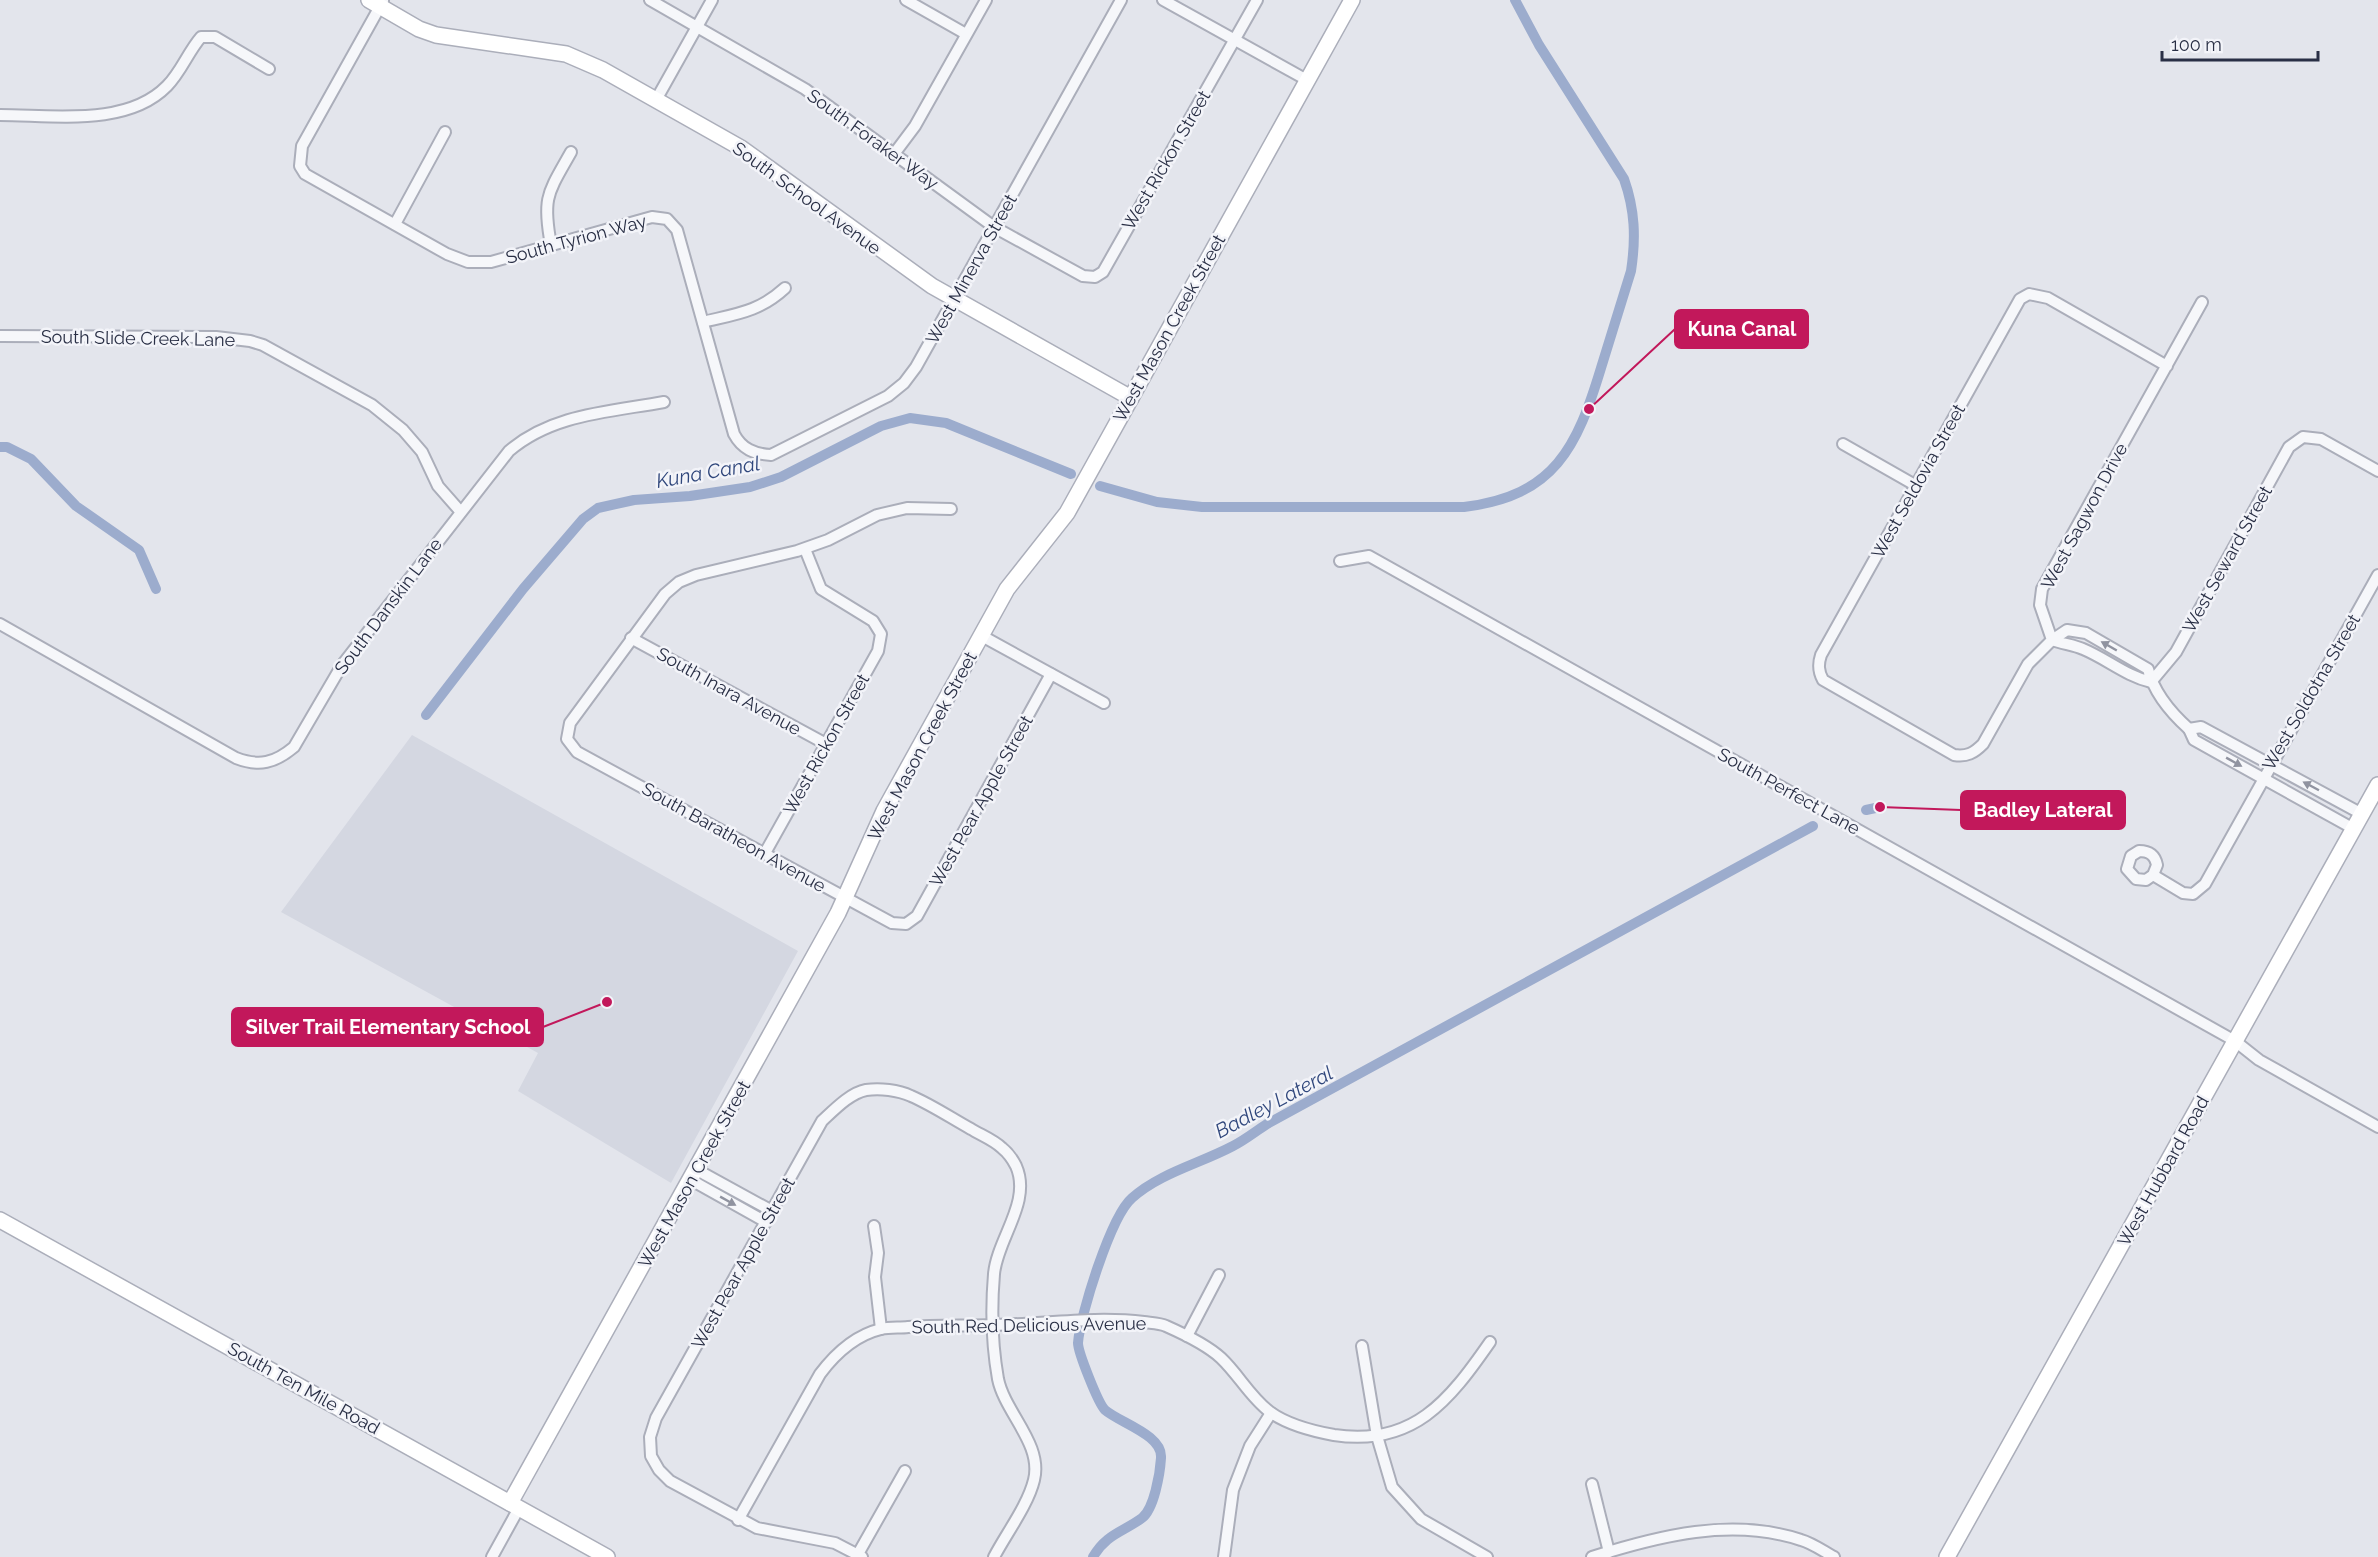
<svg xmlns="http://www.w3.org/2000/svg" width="2378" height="1557" font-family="Raleway,sans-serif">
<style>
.built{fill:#d4d7e1}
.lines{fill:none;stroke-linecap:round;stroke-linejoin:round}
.canal{stroke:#9caccd;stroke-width:10}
.street-casing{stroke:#abaeba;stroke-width:14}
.secondary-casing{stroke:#abaeba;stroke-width:18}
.street{stroke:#f6f7fa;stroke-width:10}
.secondary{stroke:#fff;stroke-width:15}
.oneway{fill:#9093a0}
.labels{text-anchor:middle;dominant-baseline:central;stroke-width:5;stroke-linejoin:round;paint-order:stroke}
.street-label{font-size:18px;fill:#292f45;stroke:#f3f4f9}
.water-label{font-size:20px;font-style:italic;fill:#30477c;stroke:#f3f4f9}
.leader{fill:none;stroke:#c2185b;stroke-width:2}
.callout-dot{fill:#c2185b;stroke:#f3f4f9;stroke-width:2}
.callout{fill:#c2185b;stroke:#c2185b;stroke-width:2}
.callout-label{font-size:20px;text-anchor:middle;font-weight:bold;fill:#fff}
</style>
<rect width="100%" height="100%" fill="#e3e5ec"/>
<path class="built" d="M412,735L798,951L671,1183L518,1091L538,1053L281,912Z"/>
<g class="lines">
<g class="canal">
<path d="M0,447H7L31,459L76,506L139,550L156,589"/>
<path d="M1100,486L1157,502L1202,507H1464C1555,496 1577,447 1601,368C1611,336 1621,303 1631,271C1636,238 1635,210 1624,179L1539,45L1515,0"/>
<path d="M426,715L523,589L583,519L598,508L634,500L690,496L750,487L781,477L881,426L910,418L946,423L1071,474"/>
<path d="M1866,810L1880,807"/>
<path d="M1093,1557C1106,1534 1123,1532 1142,1518C1154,1509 1160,1474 1161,1458C1163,1435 1120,1423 1105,1410C1098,1403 1078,1352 1078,1343C1080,1315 1111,1216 1132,1198C1160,1173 1199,1164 1233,1146C1245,1140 1256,1131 1267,1124L1813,826"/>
</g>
<g class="street-casing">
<g id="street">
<path d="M650,0L805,89L994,227L1083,276L1095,277L1103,272L1257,0"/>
<path d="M906,0L966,34"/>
<path d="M1163,0L1307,80"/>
<path d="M383,1L302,146L300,166L305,174L447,254L468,262H491L652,217L667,219L677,230L734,434C742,449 754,454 771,455L888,396L904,383L916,367L1121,0"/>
<path d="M656,100L712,0"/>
<path d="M0,115C53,115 127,127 167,86C181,72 188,52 201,37H215L269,69"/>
<path d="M894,154L915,126L986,0"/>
<path d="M395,224L445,132"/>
<path d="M551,245C542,197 548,193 571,152"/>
<path d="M703,322C736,314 759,312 785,288"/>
<path d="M0,336L216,337L250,341L263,345L372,405L403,430L422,452L438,486L460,511"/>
<path d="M2167,366L2048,298L2029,294L2020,299L1821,655C1818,664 1818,671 1823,680L1954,755C1967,757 1974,753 1983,744L2028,664L2052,640L2040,605L2042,589L2202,302"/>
<path d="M1843,444L1915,485"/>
<path d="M951,509L907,508L877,515L828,540L797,551L696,575L679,582L665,594L570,723L567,739L577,752L892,923L906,924L917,916L1051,674"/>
<path d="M1340,561L1369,556L2235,1041L2259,1060L2378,1127"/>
<path d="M0,624L236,758C259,767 275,763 294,747L342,665L509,451C552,414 609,412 664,402"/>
<path d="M982,636L1104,703"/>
<path d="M631,638L826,744"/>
<path d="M2151,682L2176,652L2289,447L2303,437L2321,439L2378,471"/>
<path d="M2151,682C2126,676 2107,659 2083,649C2074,645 2063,644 2052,640L2067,630L2086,633L2148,669C2154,693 2170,712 2189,729"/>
<path d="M2354,829L2194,740L2189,729L2201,727L2362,814"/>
<path d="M765,853L878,651L881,634L873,621L821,589L805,549"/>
<path d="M2153,875L2157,865C2155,855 2149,851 2139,851L2131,856L2127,869L2136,879L2146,880L2153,875L2183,893L2193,894L2205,884L2378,575"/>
<path d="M697,1170L772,1211"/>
<path d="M691,1180L766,1222"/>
<path d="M874,1226L878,1253L875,1277L881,1329"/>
<path d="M1187,1336L1219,1275"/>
<path d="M1362,1346L1377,1436L1392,1487L1421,1519L1487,1557"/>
<path d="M1592,1484L1609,1552"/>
<path d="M738,1520L820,1374C835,1354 856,1335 881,1329C889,1327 900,1328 908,1327C937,1325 966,1326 995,1325C1045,1324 1095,1316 1144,1322C1151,1323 1160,1323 1166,1326C1184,1334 1207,1345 1221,1358C1239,1375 1250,1397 1270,1412C1288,1425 1312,1431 1334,1435C1413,1447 1449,1401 1490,1342"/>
<path d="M858,1554L905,1471"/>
<path d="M492,1557L519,1508"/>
<path d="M862,1557L835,1543L757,1528L670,1481L659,1470L651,1456L650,1437L656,1418L822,1121C834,1110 850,1093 866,1090C880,1088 898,1090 911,1096C932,1105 951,1118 971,1129C981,1135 994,1140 1002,1148C1007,1152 1013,1160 1016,1166C1032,1202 997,1239 994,1274C991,1309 992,1345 998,1379C1005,1413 1043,1444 1034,1480C1028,1505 1006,1534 994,1557"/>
<path d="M1224,1557L1233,1490L1250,1446L1271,1413"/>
<path d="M1592,1557C1658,1536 1732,1517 1801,1540C1812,1543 1823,1551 1834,1557"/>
</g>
</g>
<g class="secondary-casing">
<g id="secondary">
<path d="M369,0L419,29L436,35L566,54L603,70L741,148L932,286L1131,398"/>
<path d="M0,1220L607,1557"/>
<path d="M510,1503L838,913L884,811L1007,589L1067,513L1352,0"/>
<path d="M1947,1557C2092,1300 2236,1043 2378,785"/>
</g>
</g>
<use href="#street" class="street"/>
<use href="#secondary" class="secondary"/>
</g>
<defs><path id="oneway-solid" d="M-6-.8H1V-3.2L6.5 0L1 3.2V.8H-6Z" transform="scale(1.5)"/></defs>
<g class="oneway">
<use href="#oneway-solid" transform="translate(2109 646) rotate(-150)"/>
<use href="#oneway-solid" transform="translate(2234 762) rotate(29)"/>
<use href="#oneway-solid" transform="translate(2311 786) rotate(-152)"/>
<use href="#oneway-solid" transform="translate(728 1201) rotate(29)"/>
</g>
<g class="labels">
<g class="street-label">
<text transform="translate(873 139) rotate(36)">South Foraker Way</text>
<text transform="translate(1166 160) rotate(-60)">West Rickon Street</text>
<text transform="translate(807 198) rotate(36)">South School Avenue</text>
<text transform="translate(576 239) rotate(-15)">South Tyrion Way</text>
<text transform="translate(971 269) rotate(-61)">West Minerva Street</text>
<text transform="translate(1169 328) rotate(-61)">West Mason Creek Street</text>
<text transform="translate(138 338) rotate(1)">South Slide Creek Lane</text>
<text transform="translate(1918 481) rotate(-61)">West Seldovia Street</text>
<text transform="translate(2084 516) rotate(-62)">West Sagwon Drive</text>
<text transform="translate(2227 559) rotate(-61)">West Seward Street</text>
<text transform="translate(388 606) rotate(-53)">South Danskin Lane</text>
<text transform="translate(729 691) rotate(29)">South Inara Avenue</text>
<text transform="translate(2311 692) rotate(-60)">West Soldotna Street</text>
<text transform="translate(826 744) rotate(-61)">West Rickon Street</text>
<text transform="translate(922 746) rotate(-62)">West Mason Creek Street</text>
<text transform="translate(1789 791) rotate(29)">South Perfect Lane</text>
<text transform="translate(981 801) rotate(-61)">West Pear Apple Street</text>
<text transform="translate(734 837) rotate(29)">South Baratheon Avenue</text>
<text transform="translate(2163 1171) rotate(-61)">West Hubbard Road</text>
<text transform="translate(694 1174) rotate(-61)">West Mason Creek Street</text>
<text transform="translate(743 1263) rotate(-61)">West Pear Apple Street</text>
<text transform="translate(1029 1325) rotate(-1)">South Red Delicious Avenue</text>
<text transform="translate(304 1388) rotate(29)">South Ten Mile Road</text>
</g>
<g class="water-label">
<text transform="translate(708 472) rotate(-10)">Kuna Canal</text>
<text transform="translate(1274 1102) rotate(-28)">Badley Lateral</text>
</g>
</g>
<path class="leader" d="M1589 409L1675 329M1880 807L1961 810M607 1002L543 1027"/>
<g class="callout-dot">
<circle cx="1589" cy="409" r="6"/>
<circle cx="1880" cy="807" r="6"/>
<circle cx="607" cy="1002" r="6"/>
</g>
<g class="callout">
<rect x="1675" y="310" width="133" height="38" rx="6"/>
<rect x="1961" y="791" width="164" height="38" rx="6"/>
<rect x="232" y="1008" width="311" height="38" rx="6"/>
</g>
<g class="callout-label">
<text x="1742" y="336">Kuna Canal</text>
<text x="2043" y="817">Badley Lateral</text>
<text x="388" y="1034">Silver Trail Elementary School</text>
</g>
<path d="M2162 51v9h156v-9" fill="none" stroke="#292f45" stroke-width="3"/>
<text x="2171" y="51" font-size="18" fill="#292f45" stroke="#f3f4f9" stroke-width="4.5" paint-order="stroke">100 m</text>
</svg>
